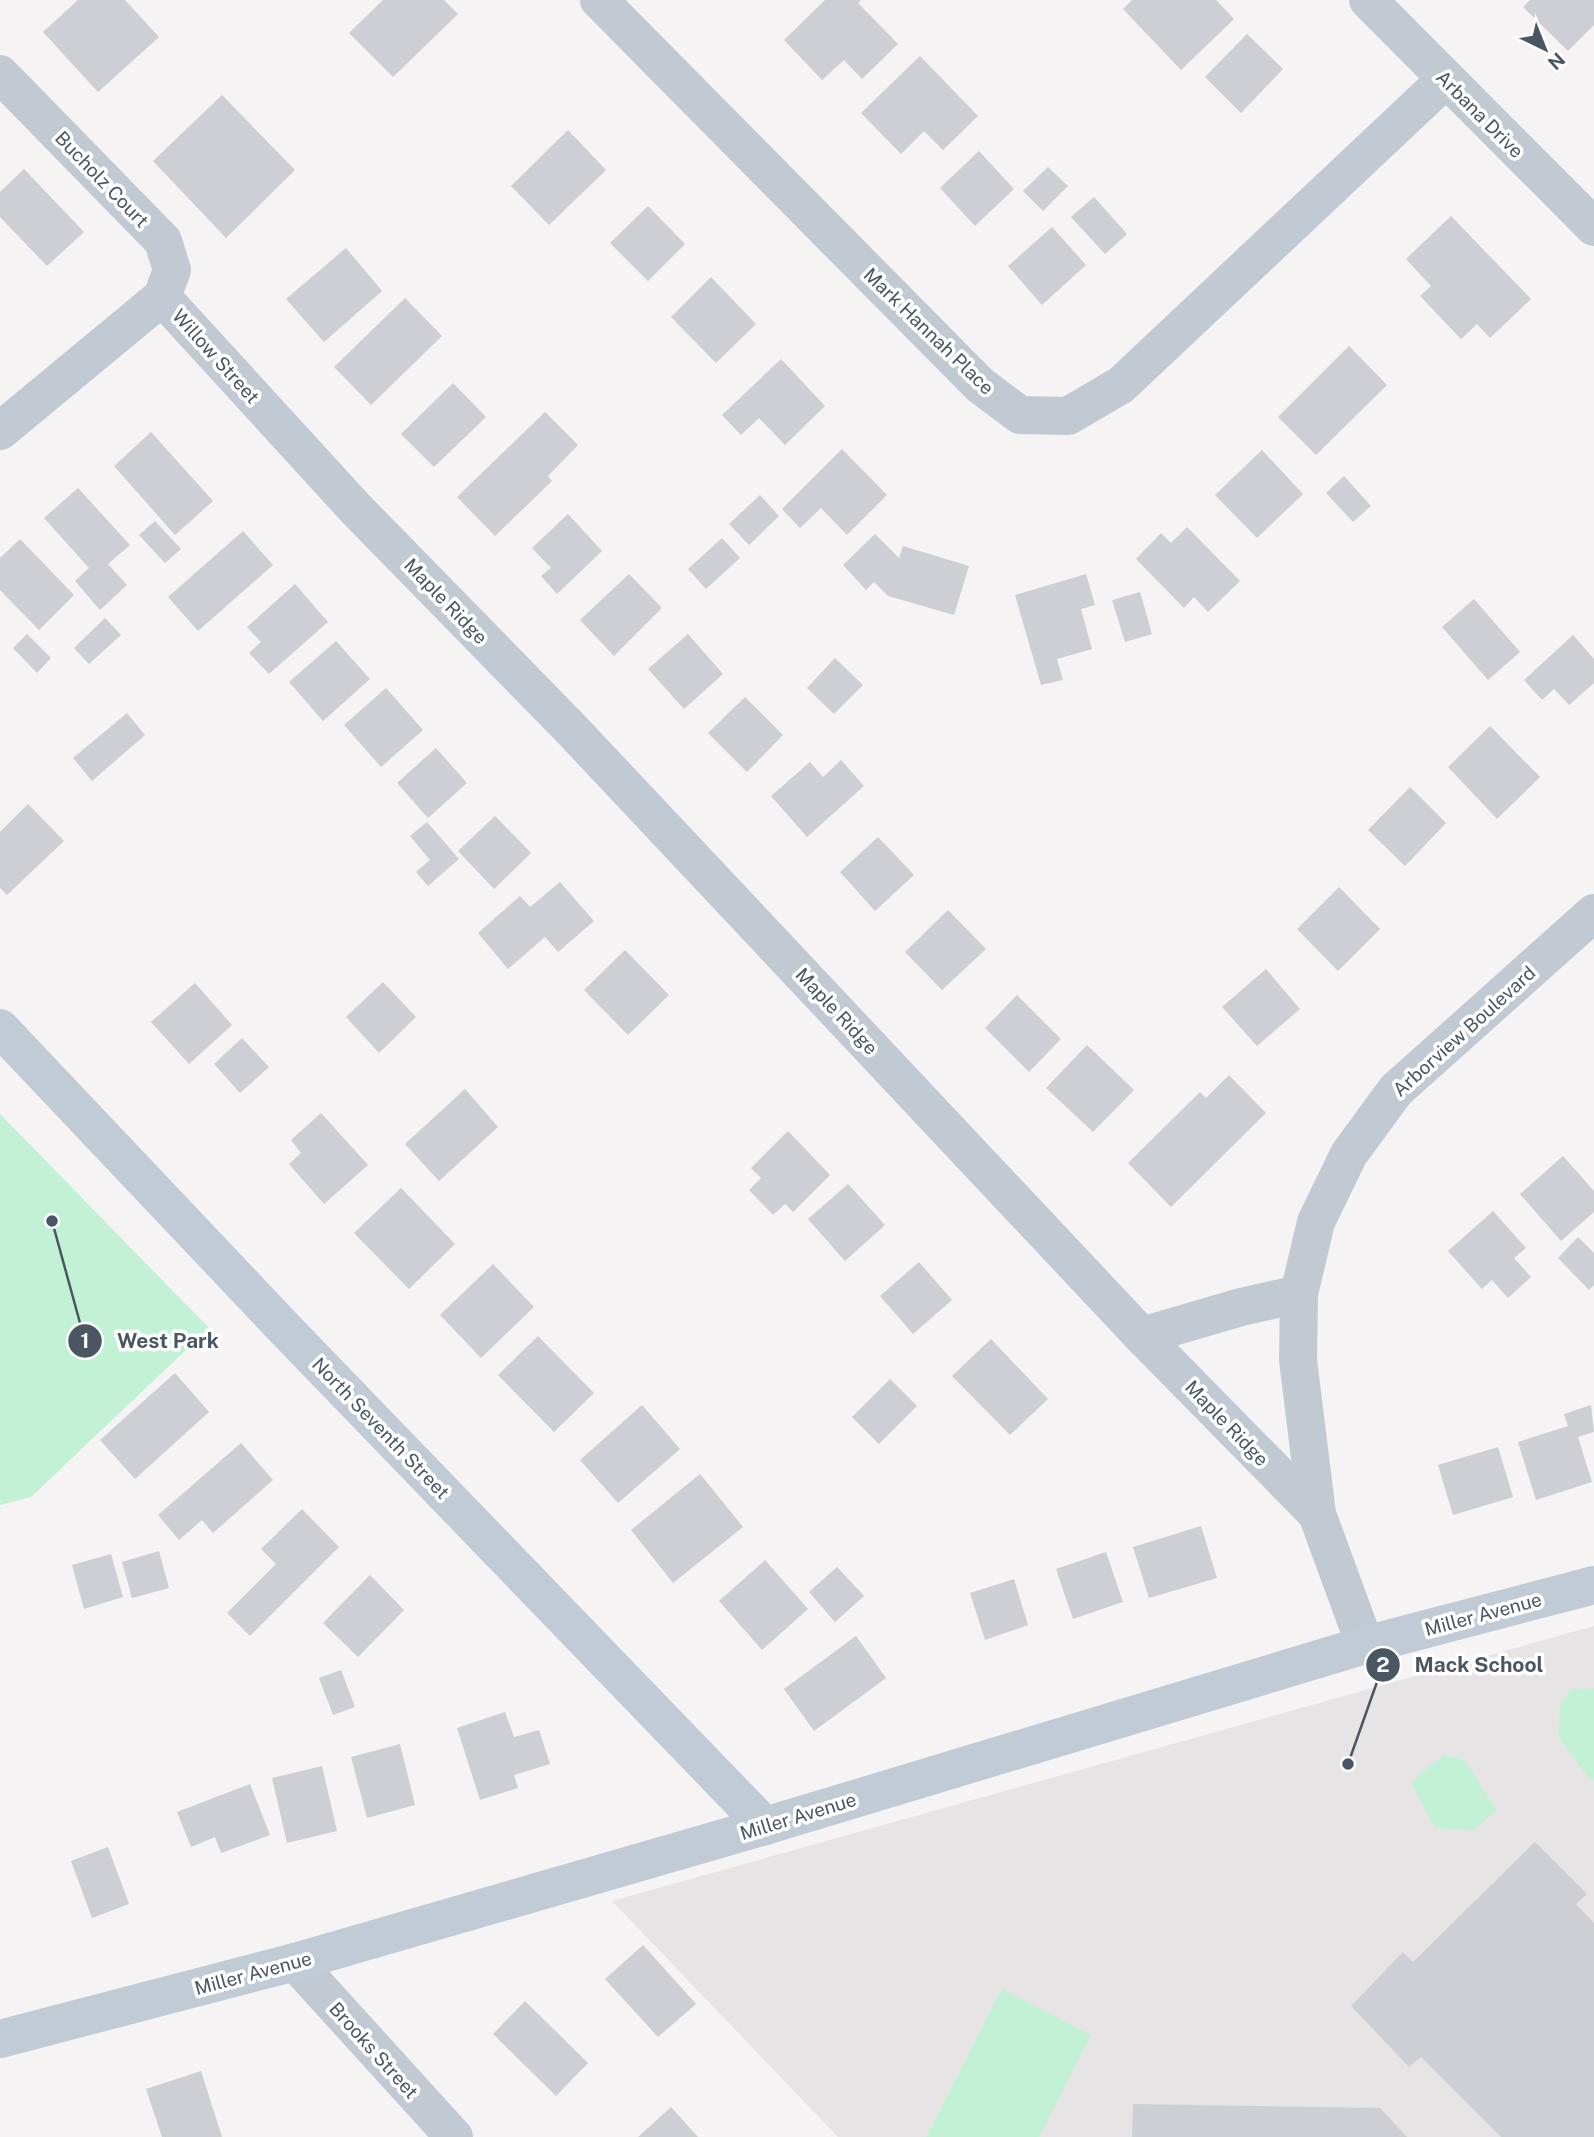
<svg xmlns="http://www.w3.org/2000/svg" width="1594" height="2137" font-family="'Public Sans',sans-serif">
<style>
.education{fill:#e6e4e5}
.green{fill:#c3f1d5}
.building{fill:#cdcfd5}
.lines{fill:none;stroke-linecap:round;stroke-linejoin:round}
.street{stroke:#c1cad2;stroke-width:38}
.secondary{stroke:#c1cbd6;stroke-width:38}
.labels{text-anchor:middle;dominant-baseline:central;stroke-width:7;stroke-linejoin:round;paint-order:stroke}
.street-label{font-size:19px;fill:#4a5661;stroke:#fff}
.leader{fill:none;stroke:#4a5661;stroke-width:2.5}
.callout-dot{fill:#4a5661;stroke:#fff;stroke-width:2.5}
.mark-label{font-size:21px;text-anchor:middle;font-weight:bold;fill:#fff}
.callout-label{font-size:21px;text-anchor:middle;font-weight:bold;fill:#4a5661;stroke:#fff;stroke-width:7;stroke-linejoin:round;paint-order:stroke}
</style>
<rect width="100%" height="100%" fill="#f5f3f3"/>
<path class="education" d="M1594,1626V2137H838L612,1901Z"/>
<g class="green">
<path d="M0,1114L209,1328L31,1497L0,1505Z"/>
<path d="M1594,1688V1780L1588,1777L1558,1736L1560,1706L1570,1690Z"/>
<path d="M1444,1755L1465,1760L1496,1810L1474,1830L1435,1828L1411,1782Z"/>
<path d="M1002,1989L1091,2035L1039,2137H926Z"/>
</g>
<g class="building">
<path d="M78,0H125L159,37L98,92L43,32Z"/>
<path d="M383,0H444L458,14L393,77L349,33Z"/>
<path d="M825,0H861L858,3L898,44L862,79L844,60L822,80L784,40Z"/>
<path d="M1132,0H1216L1234,19L1181,70L1123,9Z"/>
<path d="M1530,0H1594V25L1568,51L1523,7Z"/>
<path d="M1247,34L1283,69L1241,113L1205,77Z"/>
<path d="M920,56L978,116L943,150L924,131L901,154L861,113Z"/>
<path d="M222,95L295,170L226,238L153,161Z"/>
<path d="M568,130L606,170L549,225L511,186Z"/>
<path d="M979,151L1014,189L975,226L940,188Z"/>
<path d="M1048,167L1068,186L1043,211L1023,191Z"/>
<path d="M24,169L84,232L47,266L0,217V192Z"/>
<path d="M1094,197L1127,234L1105,254L1071,217Z"/>
<path d="M648,206L685,244L648,281L610,243Z"/>
<path d="M1451,216L1531,299L1490,338L1477,324L1461,339L1420,296L1431,286L1406,259Z"/>
<path d="M1052,227L1086,265L1042,305L1008,266Z"/>
<path d="M346,248L382,291L324,342L286,299Z"/>
<path d="M711,277L756,324L716,363L671,317Z"/>
<path d="M405,298L442,336L371,405L334,367Z"/>
<path d="M1349,346L1387,385L1316,455L1278,417Z"/>
<path d="M781,359L825,406L785,445L759,418L741,435L722,415Z"/>
<path d="M453,383L486,417L434,467L401,434Z"/>
<path d="M545,412L578,445L548,476L552,481L495,536L457,497Z"/>
<path d="M151,432L213,501L175,535L114,466Z"/>
<path d="M842,449L887,495L847,535L821,508L800,528L782,509Z"/>
<path d="M1262,450L1303,494L1257,538L1215,495Z"/>
<path d="M1344,476L1371,506L1353,522L1326,493Z"/>
<path d="M78,488L130,545L108,564L127,585L100,610L75,581L89,568L44,518Z"/>
<path d="M760,495L779,516L749,545L729,524Z"/>
<path d="M568,514L602,551L557,594L541,576L551,568L532,548Z"/>
<path d="M155,521L181,549L165,563L139,535Z"/>
<path d="M1187,527L1240,581L1208,612L1194,597L1184,608L1136,559L1161,533L1171,543Z"/>
<path d="M243,531L273,565L198,631L168,597Z"/>
<path d="M875,534L899,558L903,546L969,566L954,615L888,596L874,582L866,590L843,565Z"/>
<path d="M722,538L740,558L706,589L688,569Z"/>
<path d="M20,539L74,595L39,630L0,590V558Z"/>
<path d="M629,574L662,608L614,656L580,620Z"/>
<path d="M1086,574L1095,605L1081,609L1092,649L1057,659L1063,680L1041,685L1015,595Z"/>
<path d="M295,584L328,622L269,674L249,653L261,642L247,627Z"/>
<path d="M1140,592L1152,634L1125,642L1112,600Z"/>
<path d="M1474,599L1520,652L1488,680L1442,627Z"/>
<path d="M105,618L121,635L89,664L74,648Z"/>
<path d="M27,634L51,658L37,673L13,648Z"/>
<path d="M688,634L723,674L684,709L648,669Z"/>
<path d="M1573,635L1594,659V683L1569,705L1554,689L1542,700L1524,680Z"/>
<path d="M336,641L370,679L323,721L289,682Z"/>
<path d="M835,658L863,685L834,714L807,688Z"/>
<path d="M386,688L423,730L381,767L344,725Z"/>
<path d="M745,697L783,735L747,772L708,733Z"/>
<path d="M127,713L145,735L92,781L73,758Z"/>
<path d="M1490,726L1540,777L1497,819L1448,767Z"/>
<path d="M436,748L467,783L428,818L397,783Z"/>
<path d="M841,760L864,786L807,837L771,796L810,762L823,777Z"/>
<path d="M1410,787L1446,823L1405,866L1368,830Z"/>
<path d="M28,804L64,841L7,895L0,888V832Z"/>
<path d="M495,816L531,853L494,889L458,851Z"/>
<path d="M427,822L459,859L428,886L416,872L430,860L410,836Z"/>
<path d="M878,837L914,875L875,911L840,872Z"/>
<path d="M560,882L594,921L558,952L545,937L508,969L478,933L520,896L530,907Z"/>
<path d="M1339,887L1380,929L1338,971L1297,929Z"/>
<path d="M948,910L986,949L942,990L905,952Z"/>
<path d="M625,950L669,995L628,1035L584,990Z"/>
<path d="M1266,969L1300,1009L1257,1046L1222,1007Z"/>
<path d="M383,982L416,1017L379,1053L346,1017Z"/>
<path d="M195,983L232,1025L189,1064L151,1022Z"/>
<path d="M1017,995L1061,1039L1029,1072L985,1028Z"/>
<path d="M242,1038L269,1067L240,1093L214,1064Z"/>
<path d="M1087,1045L1134,1090L1093,1132L1046,1088Z"/>
<path d="M1229,1075L1266,1113L1171,1207L1128,1163L1200,1092L1206,1098Z"/>
<path d="M465,1089L498,1127L439,1181L405,1144Z"/>
<path d="M321,1113L368,1165L324,1204L289,1164L301,1153L291,1140Z"/>
<path d="M788,1131L830,1175L793,1212L785,1204L773,1215L749,1190L761,1178L751,1168Z"/>
<path d="M1563,1156L1594,1191V1212L1561,1241L1520,1194Z"/>
<path d="M848,1184L885,1225L845,1261L808,1219Z"/>
<path d="M401,1188L455,1244L409,1289L354,1233Z"/>
<path d="M1493,1211L1526,1248L1514,1258L1531,1277L1508,1298L1492,1280L1482,1289L1448,1251Z"/>
<path d="M1578,1237L1594,1253V1285L1589,1290L1558,1258Z"/>
<path d="M919,1262L952,1300L913,1334L880,1296Z"/>
<path d="M493,1264L534,1307L481,1358L440,1315Z"/>
<path d="M538,1336L594,1393L554,1432L498,1375Z"/>
<path d="M991,1339L1048,1399L1010,1435L952,1376Z"/>
<path d="M175,1373L209,1412L135,1479L100,1440Z"/>
<path d="M890,1379L917,1406L879,1444L852,1417Z"/>
<path d="M642,1405L680,1449L618,1503L580,1460Z"/>
<path d="M1591,1405L1594,1432L1578,1437L1592,1482L1536,1500L1518,1442L1568,1426L1564,1414Z"/>
<path d="M241,1443L273,1480L213,1533L202,1520L179,1540L158,1515Z"/>
<path d="M1498,1447L1513,1497L1453,1515L1438,1465Z"/>
<path d="M700,1474L743,1527L673,1583L631,1530Z"/>
<path d="M302,1509L339,1547L250,1636L227,1613L276,1564L261,1549Z"/>
<path d="M1201,1526L1217,1578L1149,1598L1133,1547Z"/>
<path d="M159,1551L169,1588L132,1598L122,1562Z"/>
<path d="M1106,1552L1123,1602L1073,1619L1056,1569Z"/>
<path d="M111,1554L123,1597L84,1609L72,1565Z"/>
<path d="M765,1560L808,1609L762,1650L719,1601Z"/>
<path d="M837,1567L864,1596L835,1622L809,1592Z"/>
<path d="M370,1575L404,1610L358,1657L323,1623Z"/>
<path d="M1014,1579L1028,1625L985,1640L970,1593Z"/>
<path d="M856,1636L886,1678L814,1731L784,1689Z"/>
<path d="M341,1670L355,1707L333,1715L319,1678Z"/>
<path d="M505,1712L514,1737L539,1730L550,1764L514,1775L518,1788L480,1800L457,1728Z"/>
<path d="M400,1744L415,1805L367,1818L351,1757Z"/>
<path d="M322,1766L337,1831L287,1843L272,1778Z"/>
<path d="M250,1784L270,1835L221,1853L215,1837L191,1847L177,1812Z"/>
<path d="M1535,1842L1587,1894L1576,1904L1594,1923V2137H1501L1421,2057L1409,2067L1351,2006L1403,1952L1413,1962Z"/>
<path d="M108,1847L129,1904L92,1918L71,1861Z"/>
<path d="M643,1945L696,2004L658,2037L605,1979Z"/>
<path d="M525,2001L588,2063L556,2096L493,2034Z"/>
<path d="M201,2071L222,2137H162L146,2089Z"/>
<path d="M1133,2104L1380,2108L1407,2137H1132Z"/>
<path d="M671,2107L698,2137H638Z"/>
</g>
<g class="lines">
<g class="street">
<path d="M599,0L980,385L1020,415L1068,416L1121,385L1445,80"/>
<path d="M1368,0L1594,227"/>
<path d="M0,74L163,241L172,270L162,297L0,431"/>
<path d="M162,297L356,509L573,731L1142,1336L1317,1514"/>
<path d="M1142,1336L1241,1307L1299,1294"/>
<path d="M1365,1645L1317,1514L1298,1360L1299,1294L1316,1222L1349,1154L1396,1090L1594,913"/>
<path d="M295,1962L454,2137"/>
</g>
<g class="secondary">
<path d="M0,1028L285,1329L765,1826"/>
<path d="M0,2039L295,1962L765,1826L1365,1645L1594,1585"/>
</g>
</g>
<g class="labels">
<g class="street-label">
<text transform="translate(1480 114) rotate(45)">Arbana Drive</text>
<text transform="translate(102 179) rotate(46)">Bucholz Court</text>
<text transform="translate(929 331) rotate(44)">Mark Hannah Place</text>
<text transform="translate(216 356) rotate(48)">Willow Street</text>
<text transform="translate(446 601) rotate(46)">Maple Ridge</text>
<text transform="translate(837 1011) rotate(47)">Maple Ridge</text>
<text transform="translate(1464 1031) rotate(-42)">Arborview Boulevard</text>
<text transform="translate(1227 1423) rotate(46)">Maple Ridge</text>
<text transform="translate(381 1428) rotate(46)">North Seventh Street</text>
<text transform="translate(1483 1614) rotate(-15)">Miller Avenue</text>
<text transform="translate(798 1816) rotate(-17)">Miller Avenue</text>
<text transform="translate(253 1973) rotate(-15)">Miller Avenue</text>
<text transform="translate(374 2050) rotate(48)">Brooks Street</text>
</g>
</g>
<path class="leader" d="M52 1221L85 1341M1348 1764L1383 1665"/>
<g class="callout-dot">
<circle cx="52" cy="1221" r="7"/>
<circle cx="1348" cy="1764" r="7"/>
<circle cx="85" cy="1341" r="18"/>
<circle cx="1383" cy="1665" r="18"/>
</g>
<g class="mark-label">
<text x="85" y="1348">1</text>
<text x="1383" y="1672">2</text>
</g>
<g class="callout-label">
<text x="168" y="1348">West Park</text>
<text x="1479" y="1672">Mack School</text>
</g>
<g transform="translate(1545 49) rotate(137)" stroke="#ffffff" stroke-width="5" paint-order="stroke">
<path d="M0-5L12 26L0 18L-12 26Z" fill="#4a5661"/>
<text y="-10" font-size="19" font-weight="bold" text-anchor="middle" fill="#4a5661">N</text>
</g>
</svg>
